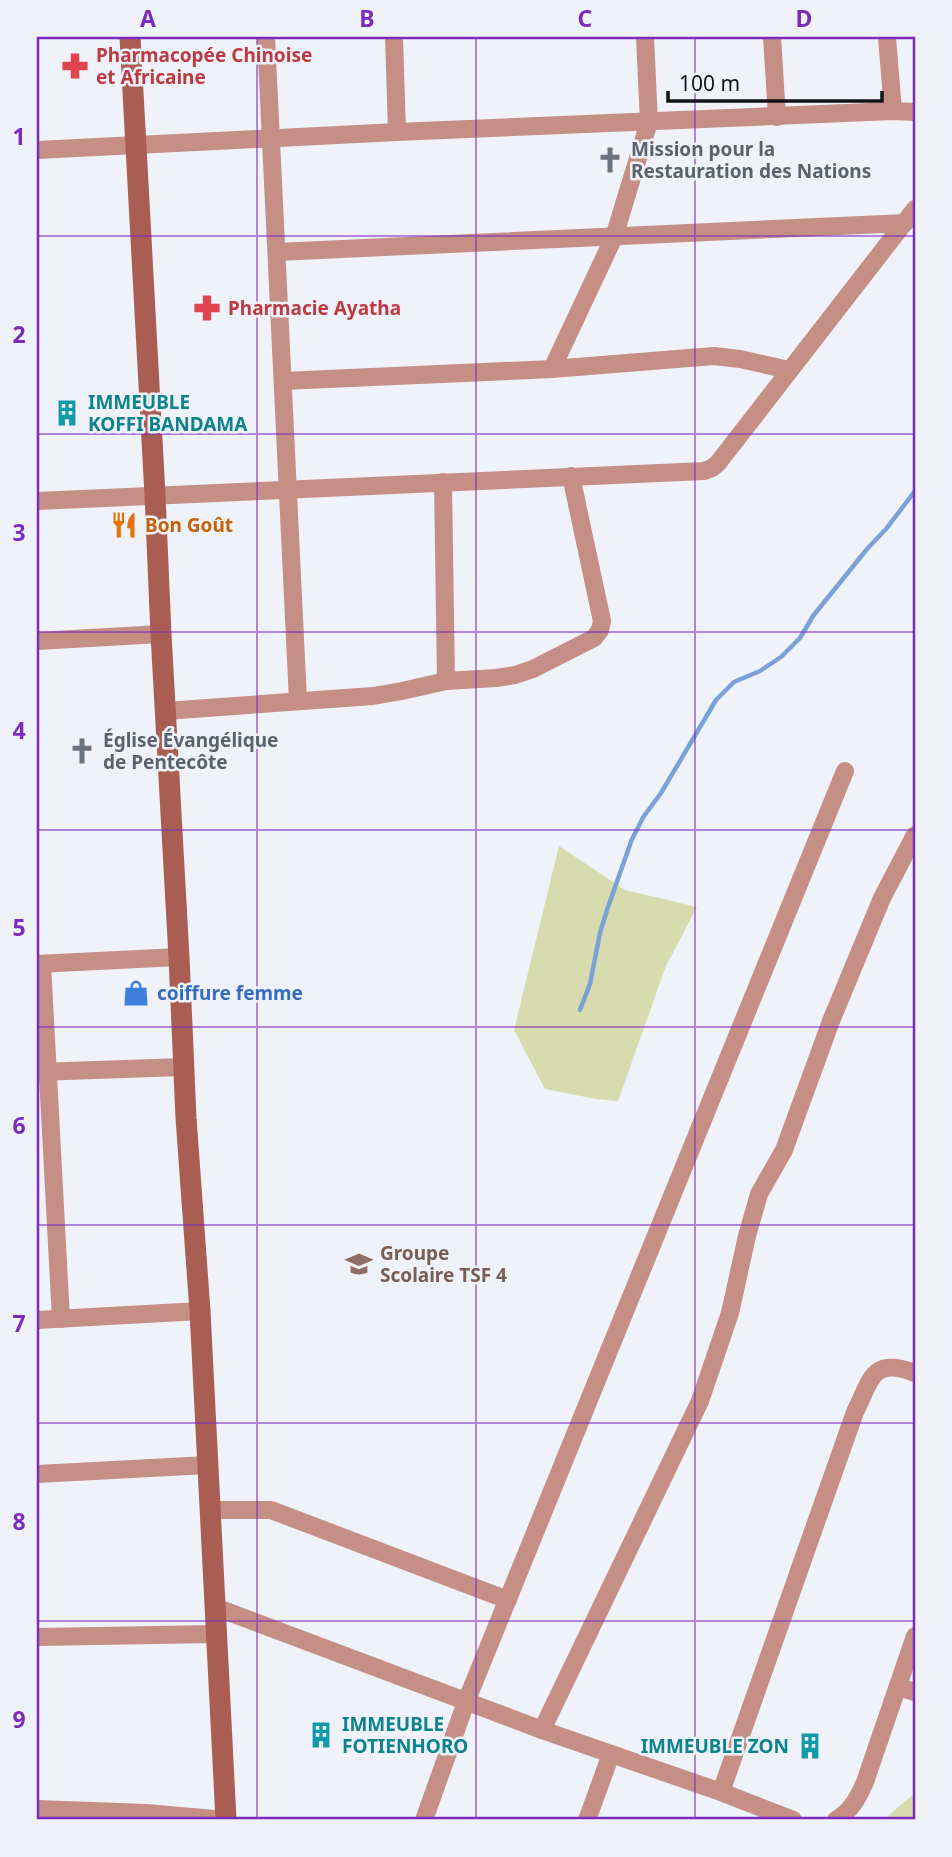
<svg xmlns="http://www.w3.org/2000/svg" width="952" height="1857" font-family="'Noto Sans',sans-serif">
<style>
.green{fill:#d7dcae}
.lines{fill:none;stroke-linecap:round;stroke-linejoin:round}
.stream{stroke:#7ba2d7;stroke-width:4.5}
.street{stroke:#c58f86;stroke-width:18}
.secondary{stroke:#aa5e53;stroke-width:21}
.grid{fill:none;stroke:#7b2cbf;stroke-width:2;stroke-opacity:0.55}
.labels{text-anchor:middle;dominant-baseline:central;stroke-width:5;stroke-linejoin:round;paint-order:stroke}
.health-label{font-size:19px;font-weight:bold;fill:#be3a42;stroke:#eff2f9;text-anchor:start}
.worship-label{font-size:19px;font-weight:bold;fill:#5b616d;stroke:#eff2f9;text-anchor:start}
.culture-label{font-size:19px;font-weight:bold;fill:#0d838f;stroke:#eff2f9;text-anchor:start}
.food-label{font-size:19px;font-weight:bold;fill:#c56008;stroke:#eff2f9;text-anchor:start}
.shop-label{font-size:19px;font-weight:bold;fill:#366cbe;stroke:#eff2f9;text-anchor:start}
.education-label{font-size:19px;font-weight:bold;fill:#785e54;stroke:#eff2f9;text-anchor:start}
.neatline{fill:none;stroke:#7b2cbf;stroke-width:2.5}
.grid-label{font-size:23px;text-anchor:middle;font-weight:bold;fill:#7b2cbf}
</style>
<rect width="100%" height="100%" fill="#eff2f9"/>
<g class="green">
<path d="M559,846L625,890L697,907L666,966L618,1101L596,1099L545,1089L514,1030Z"/>
<path d="M915,1793V1820H883Z"/>
</g>
<g class="lines">
<path class="stream" d="M580,1010L590,984L600,933L608,907L632,839L644,816L661,793L716,700L734,682L760,671L781,657L800,638L813,616L867,549L886,529L915,491"/>
<g class="street">
<path d="M266,37L298,701"/>
<path d="M394,37L397,132"/>
<path d="M772,37L777,117"/>
<path d="M887,37L893,111"/>
<path d="M37,150L397,132L893,111L915,112"/>
<path d="M277,252L905,223"/>
<path d="M552,369L614,237L649,122L645,37"/>
<path d="M283,381L552,369L714,356L740,359L789,370"/>
<path d="M443,482L446,681"/>
<path d="M37,501L704,471L712,468L718,463L915,209"/>
<path d="M37,641L161,634"/>
<path d="M165,711L373,696L402,691L446,681L496,678L515,675L533,669L594,638L600,630L602,621L571,476"/>
<path d="M37,964L179,957"/>
<path d="M42,964L61,1319"/>
<path d="M37,1072L183,1067"/>
<path d="M37,1320L200,1311"/>
<path d="M37,1474L208,1465"/>
<path d="M210,1510H271L508,1600"/>
<path d="M215,1607L542,1730L721,1792L793,1820"/>
<path d="M37,1637L216,1634"/>
<path d="M898,1687L915,1692"/>
<path d="M542,1730L700,1401L730,1313L747,1236L759,1194L784,1150L831,1021L882,898L915,835"/>
<path d="M721,1792L855,1412C872,1378 872,1357 915,1373"/>
<path d="M37,1809L146,1813L226,1820"/>
<path d="M424,1820L466,1702L845,771"/>
<path d="M587,1820L611,1754"/>
<path d="M836,1820C851,1811 858,1798 865,1782L915,1636"/>
</g>
<path class="secondary" d="M130,37L155,495L161,634L179,957L186,1118L200,1311L226,1820"/>
</g>
<path class="grid" d="M257,37V1820M476,37V1820M695,37V1820M37,236H915M37,434H915M37,632H915M37,830H915M37,1027H915M37,1225H915M37,1423H915M37,1621H915"/>
<defs>
<g id="pharmacy-bare" transform="scale(2.1)"><path d="M-2-6h4v4h4v4h-4v4h-4v-4h-4v-4h4Z" fill="#e0444e" stroke="#eff2f9" stroke-width="2.5" paint-order="stroke"/></g>
<g id="church-bare" transform="scale(2.1)"><path d="M-1.2-6h2.4v3.5h3.3v2.4h-3.3V6h-2.4V-.1h-3.3v-2.4h3.3Z" fill="#6b7280" stroke="#eff2f9" stroke-width="2.5" paint-order="stroke"/></g>
<g id="building-bare" transform="scale(2.1)"><path d="M-4-6H4V6H1V3H-1V6H-4ZM-2.5-4.3h1.7v1.8h-1.7ZM.8-4.3h1.7v1.8H.8ZM-2.5-1h1.7V.8h-1.7ZM.8-1h1.7V.8H.8Z" fill="#0f9aa8" stroke="#eff2f9" stroke-width="2.5" paint-order="stroke"/></g>
<g id="restaurant-bare" transform="scale(2.1)"><path d="M-5-6h1v4h1v-4h1v4h1v-4h1v5L-1.5 .5V6h-2V.5L-5-1ZM5-6V6H3V1.5H1.5Q1.5-4 5-6Z" fill="#e8710a" stroke="#eff2f9" stroke-width="2.5" paint-order="stroke"/></g>
<g id="shop-bare" transform="scale(2.1)"><path d="M-5-2.5h2.3a2.7 3.5 0 0 1 5.4 0H5L5.5 6h-11ZM-1.5-2.5h3a1.5 2.3 0 0 0-3 0Z" fill="#3f7fe0" stroke="#eff2f9" stroke-width="2.5" paint-order="stroke"/></g>
<g id="school-bare" transform="scale(2.1)"><path d="M0-5L7-2L0 1L-7-2ZM-4 1L0 2.5L4 1V4Q0 6-4 4Z" fill="#8d6e63" stroke="#eff2f9" stroke-width="2.5" paint-order="stroke"/></g>
</defs>
<g fill-rule="evenodd">
<use href="#pharmacy-bare" x="75" y="66"/>
<use href="#church-bare" x="610" y="160"/>
<use href="#pharmacy-bare" x="207" y="308"/>
<use href="#building-bare" x="67" y="413"/>
<use href="#restaurant-bare" x="124" y="525"/>
<use href="#church-bare" x="82" y="751"/>
<use href="#shop-bare" x="136" y="993"/>
<use href="#school-bare" x="359" y="1264"/>
<use href="#building-bare" x="321" y="1735"/>
<use href="#building-bare" x="810" y="1746"/>
</g>
<g class="labels">
<g class="health-label">
<text x="96" y="55">Pharmacopée Chinoise<tspan x="96" dy="22">et Africaine</tspan></text>
<text x="228" y="308">Pharmacie Ayatha</text>
</g>
<g class="worship-label">
<text x="631" y="149">Mission pour la<tspan x="631" dy="22">Restauration des Nations</tspan></text>
<text x="103" y="740">Église Évangélique<tspan x="103" dy="22">de Pentecôte</tspan></text>
</g>
<g class="culture-label">
<text x="88" y="402">IMMEUBLE<tspan x="88" dy="22">KOFFI BANDAMA</tspan></text>
<text x="342" y="1724">IMMEUBLE<tspan x="342" dy="22">FOTIENHORO</tspan></text>
<text x="789" y="1746" text-anchor="end">IMMEUBLE ZON</text>
</g>
<g class="food-label">
<text x="145" y="525">Bon Goût</text>
</g>
<g class="shop-label">
<text x="157" y="993">coiffure femme</text>
</g>
<g class="education-label">
<text x="380" y="1253">Groupe<tspan x="380" dy="22">Scolaire TSF 4</tspan></text>
</g>
</g>
<rect width="952" height="1857" fill="none" stroke="#eff2f9" stroke-width="77"/>
<path d="M668 91v10h214v-10" fill="none" stroke="#131416" stroke-width="3.5"/>
<text x="679" y="91" font-size="21" fill="#131416" stroke="#eff2f9" stroke-width="5" paint-order="stroke">100 m</text>
<rect x="38" y="38" width="876" height="1780" class="neatline"/>
<g class="grid-label">
<text x="148" y="27">A</text>
<text x="367" y="27">B</text>
<text x="585" y="27">C</text>
<text x="804" y="27">D</text>
<text x="19" y="145">1</text>
<text x="19" y="343">2</text>
<text x="19" y="541">3</text>
<text x="19" y="739">4</text>
<text x="19" y="936">5</text>
<text x="19" y="1134">6</text>
<text x="19" y="1332">7</text>
<text x="19" y="1530">8</text>
<text x="19" y="1728">9</text>
</g>
</svg>
